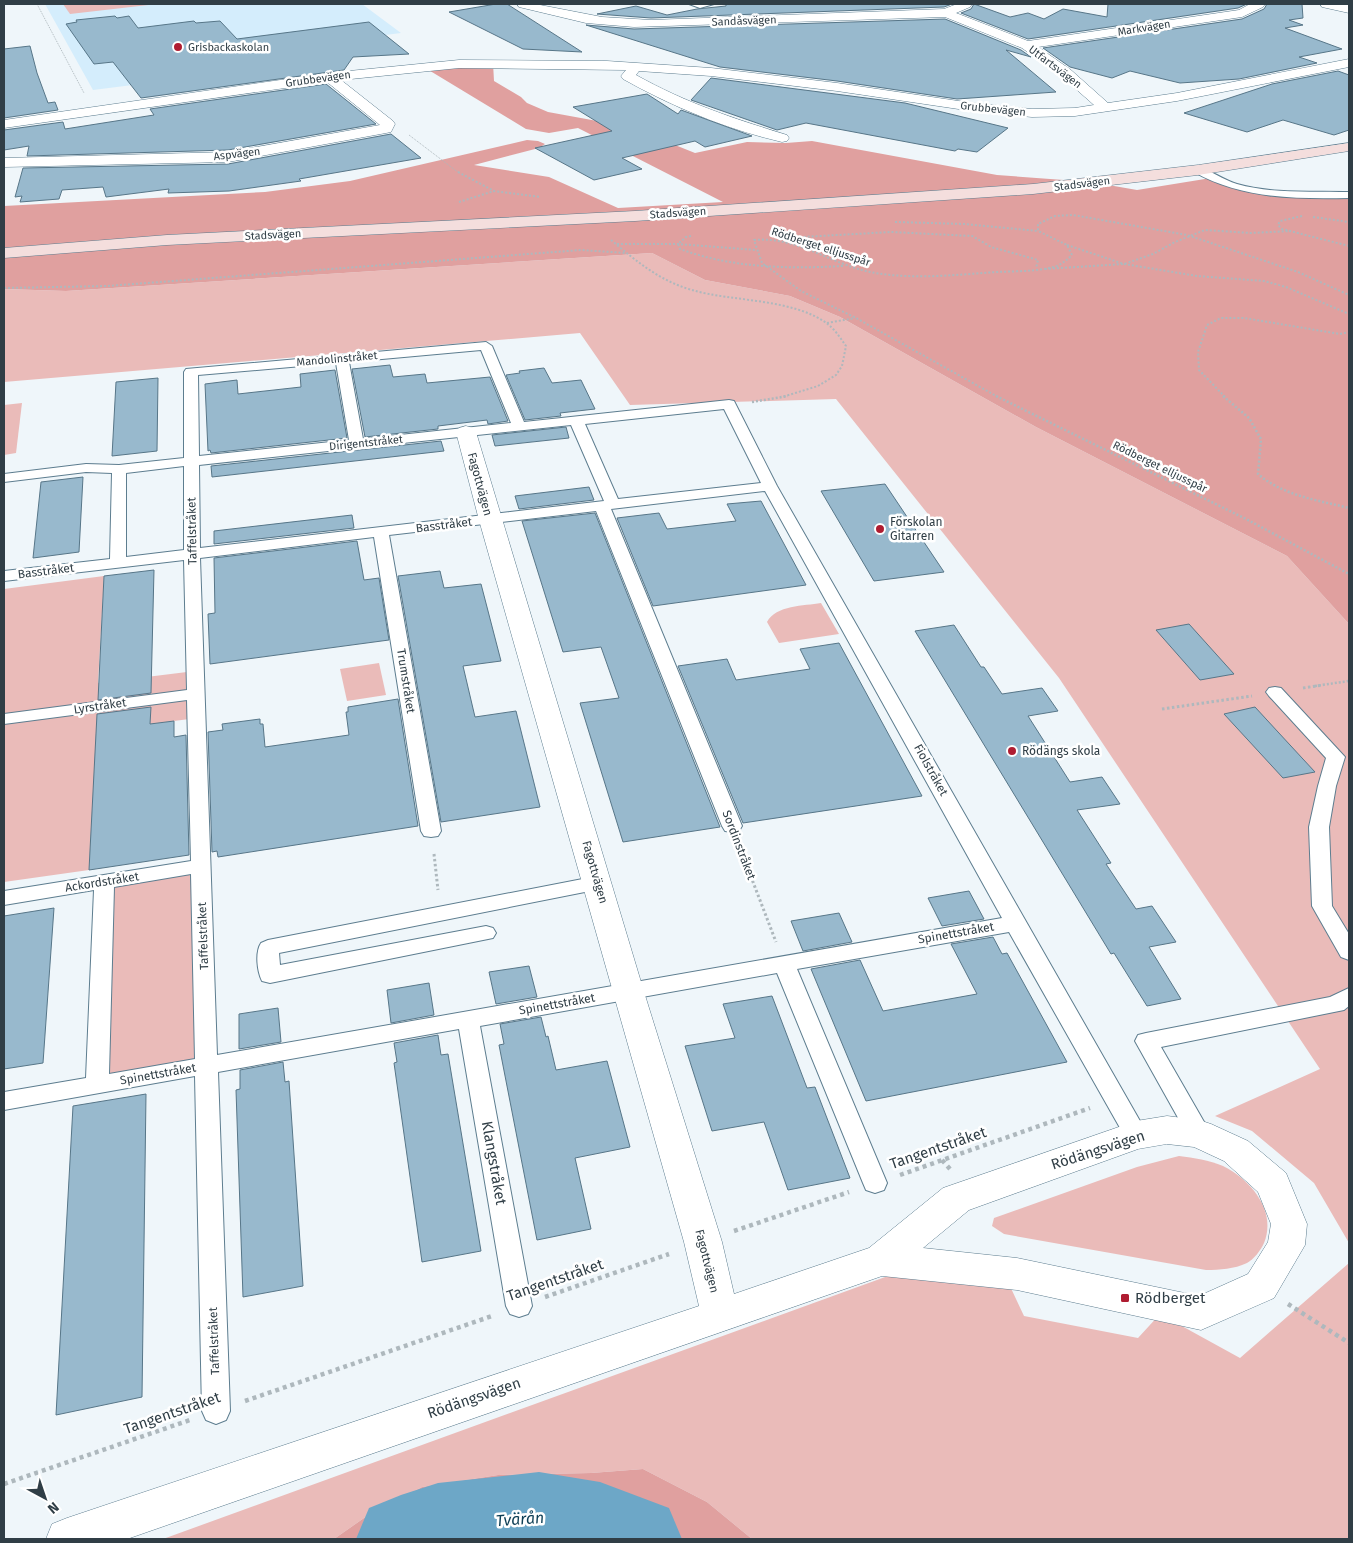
<svg xmlns="http://www.w3.org/2000/svg" width="1353" height="1543" font-family="'Fira Sans',sans-serif">
<style>
.built{fill:#d4edfc}
.green{fill:#eabbb9}
.forest{fill:#e0a09f}
.lines{fill:none;stroke-linecap:round;stroke-linejoin:round}
.river{fill:#6da7c7;fill-rule:evenodd}
.building{fill:#98b9cd;stroke:#577688}
.lane-casing{stroke:#5d7d8f;stroke-width:2}
.street-casing{stroke:#5d7d8f;stroke-width:1}
.secondary-casing{stroke:#5d7d8f;stroke-width:1}
.path-far4{stroke:#aeb8bd;stroke-width:1;stroke-dasharray:1 1;stroke-linecap:butt}
.path-far3{stroke:#aeb8bd;stroke-width:2;stroke-dasharray:2 2;stroke-linecap:butt}
.path-far2{stroke:#aeb8bd;stroke-width:2.5;stroke-dasharray:2 2;stroke-linecap:butt}
.path-far1{stroke:#aeb8bd;stroke-width:3;stroke-dasharray:2.5 2.5;stroke-linecap:butt}
.path{stroke:#aeb8bd;stroke-width:4.5;stroke-dasharray:4 4;stroke-linecap:butt}
.lane{fill:#fff;fill-rule:evenodd}
.street{fill:#fff;fill-rule:evenodd}
.secondary{fill:#f4dedd;fill-rule:evenodd}
.poi-dot{fill:#af1c31;stroke:#fff;stroke-width:2}
.labels{text-anchor:middle;dominant-baseline:central;stroke-width:5;stroke-linejoin:round;paint-order:stroke}
.far-street-label{font-size:11px;fill:#303e46;stroke:#fff}
.far-poi-label{font-size:11px;fill:#303e46;stroke:#fff;text-anchor:start}
.street-label{font-size:12px;fill:#303e46;stroke:#fff}
.poi-label{font-size:12px;fill:#303e46;stroke:#fff;text-anchor:start}
.near-street-label{font-size:15px;fill:#303e46;stroke:#fff}
.near-poi-label{font-size:15px;fill:#303e46;stroke:#fff;text-anchor:start}
.near-water-label{font-size:16px;font-style:italic;fill:#0d3e55;stroke:#fff}
</style>
<rect width="100%" height="100%" fill="#eff6fa"/>
<path class="built" d="M45,4H362L401,33L175,62L188,78L93,90Z"/>
<g class="green">
<path d="M63,4H157L70,14Z"/>
<path d="M652,253L705,280L790,296L840,317L1036,427L1287,556L1349,624V1243L1314,1183L1252,1131L1215,1116L1320,1069L1059,678L836,399L630,405L580,333L4,382V289L66,291Z"/>
<path d="M22,403L16,453L4,455V405Z"/>
<path d="M104,576L98,683L195,671L197,718L97,731L89,870L4,882V589Z"/>
<path d="M821,603L839,634L779,643L767,622C776,605 804,606 821,603Z"/>
<path d="M379,663L386,695L347,701L340,669Z"/>
<path d="M201,866L206,1066L97,1085L104,882Z"/>
<path d="M1179,1156C1194,1158 1209,1160 1223,1166C1251,1180 1277,1211 1264,1243C1261,1250 1254,1259 1247,1263C1234,1269 1220,1270 1206,1270L1004,1234L992,1226L994,1218L1137,1167Z"/>
<path d="M1349,1263V1539H752L707,1502L643,1469L591,1473L498,1475L422,1487L364,1518L334,1539H163L910,1268L1009,1284L1024,1316L1138,1338L1160,1314L1240,1358Z"/>
</g>
<g class="forest">
<path d="M493,63L494,81L521,97L527,103L548,112L630,127L695,153L747,142L786,143L812,141L997,175L1091,182L1137,190L1211,178L1241,187L1293,194L1349,195V624L1287,556L1036,427L840,317L790,296L705,280L652,253L66,291L4,289V206L265,192L350,181L527,140L538,141L545,144L539,148L474,165L549,177L618,208L723,202L578,128L549,133L526,129L422,66Z"/>
<path d="M643,1469L707,1502L752,1539H334L364,1518L422,1487L498,1475L591,1473Z"/>
</g>
<g class="lines">
<path class="river" d="M539,1472L600,1482L669,1508L682,1539H356L369,1508L401,1495L438,1483Z"/>
</g>
<g class="building">
<path d="M496,4H507L582,52L523,49L449,12Z"/>
<path d="M726,4H952L944,7L651,18L597,14L636,6L667,15L697,9L726,6Z"/>
<path d="M974,4L1010,17L1028,13L1044,19L1063,9L1107,17L1108,4H1247L1238,8L1028,39L961,13L971,9Z"/>
<path d="M1267,4H1302L1303,18L1289,20L1303,25L1285,28L1342,49L1299,57L1317,63L1239,79L1180,83L1130,71L1112,78L1070,67L1043,48L1242,19L1264,9Z"/>
<path d="M115,16L117,18L129,16L138,28L194,21L196,23L220,21L237,39L369,22L409,54L353,57L344,70L141,98L113,62L94,64L66,24L77,22L76,20Z"/>
<path d="M945,19L1021,50L1031,57L1006,50L1056,92L957,99L837,81L720,67L586,25L634,29Z"/>
<path d="M30,46L37,73L48,103L55,102L58,110L4,118V49Z"/>
<path d="M1338,71L1349,75V130L1334,135L1283,120L1247,132L1184,113L1272,84Z"/>
<path d="M711,78L905,103L1008,128L977,152L958,149L955,151L806,123L777,130L691,100Z"/>
<path d="M326,84L376,124L228,150L27,156L29,146L4,150V130L63,122L65,129L154,115L150,109Z"/>
<path d="M647,94L678,114L681,110L752,136L705,147L695,141L622,158L642,169L594,180L535,148L612,131L573,107Z"/>
<path d="M391,134L421,158L299,179L301,181L229,191L168,193L169,189L106,197L103,187L62,190L59,199L20,202L22,196L15,197L23,168L228,164Z"/>
<path d="M390,365L393,377L425,374L427,383L490,377L508,421L488,424L487,420L438,426V429L365,437L352,369Z"/>
<path d="M544,368L552,383L581,380L595,409L560,413L561,416L525,420L506,375L520,373L519,371Z"/>
<path d="M335,370L347,438L211,453L210,450L208,451L205,384L237,380L238,394L301,387L300,374Z"/>
<path d="M158,378L157,451L112,456L116,382Z"/>
<path d="M566,427L569,438L495,446L492,435Z"/>
<path d="M441,441L444,451L212,477L211,466Z"/>
<path d="M83,477L79,552L33,558L41,482Z"/>
<path d="M885,484L944,572L874,581L821,491Z"/>
<path d="M589,487L594,500L519,509L515,496Z"/>
<path d="M761,501L806,585L653,606L617,518L659,513L667,529L736,521L727,504Z"/>
<path d="M595,513L720,827L623,842L580,703L619,698L601,647L563,652L522,521Z"/>
<path d="M352,515L354,528L214,544V531Z"/>
<path d="M357,541L364,580L379,578L389,640L210,664L208,614L215,613L214,558Z"/>
<path d="M154,570L151,693L98,700L104,576Z"/>
<path d="M440,571L444,588L481,584L501,661L463,666L475,717L516,711L540,807L441,822L398,576Z"/>
<path d="M1189,624L1234,674L1200,680L1156,630Z"/>
<path d="M954,625L981,667H984L1002,694L1042,688L1058,711L1028,716L1070,782L1102,777L1120,804L1077,810L1111,863L1106,864L1136,909L1152,906L1176,942L1149,947L1181,999L1147,1006L1114,953L1111,954L915,631Z"/>
<path d="M839,643L922,796L743,823L678,666L727,659L736,680L810,669L800,649Z"/>
<path d="M398,699L418,826L218,857L217,851L212,852L208,732L223,730L222,724L260,719V724H263L265,747L349,735L346,712H348V707Z"/>
<path d="M151,707L150,724L174,721V737L186,735L189,855L89,870L97,714Z"/>
<path d="M1255,707L1278,732L1315,772L1283,778L1224,714Z"/>
<path d="M969,891L984,919L942,926L928,898Z"/>
<path d="M54,908L43,1063L4,1069V916Z"/>
<path d="M839,913L852,942L803,951L791,921Z"/>
<path d="M993,937L1002,954L1007,953L1067,1062L866,1101L811,969L860,960L883,1011L977,994L951,944Z"/>
<path d="M529,966L537,997L496,1004L489,972Z"/>
<path d="M429,983L434,1015L391,1023L387,990Z"/>
<path d="M772,996L807,1088L815,1087L850,1178L788,1190L764,1122L712,1131L685,1046L735,1038L723,1004Z"/>
<path d="M278,1008L281,1042L239,1049V1014Z"/>
<path d="M541,1017L546,1037L548,1036L556,1070L607,1061L630,1147L575,1158L591,1229L537,1240L499,1045L504,1044L500,1024Z"/>
<path d="M438,1035L441,1055L448,1054L481,1251L422,1262L394,1063L397,1062L394,1043Z"/>
<path d="M283,1062L285,1082L289,1081L303,1286L243,1297L236,1090L240,1089V1070Z"/>
<path d="M146,1094L142,1397L56,1415L73,1106Z"/>
</g>
<g class="lines">
<g class="lane-casing">
<g id="lane">
<path d="M689,4H714L700,8Z"/>
<path d="M1198,167C1211,170 1223,180 1237,184C1273,194 1312,191 1349,192V198C1296,199 1242,199 1194,172L1193,170L1194,168Z"/>
<path d="M486,342L492,346L524,422L729,400L734,401L777,486L1148,1135L1144,1142L1136,1144L1128,1142L1009,932L797,969L887,1183L884,1190L875,1193L866,1190L863,1183L777,973L480,1026L532,1306L528,1314L519,1317L510,1314L506,1306L459,1029L218,1072L230,1411L226,1420L216,1424L206,1420L202,1411L195,1076L4,1110V1092L86,1078L94,890L4,905V891L191,861L187,700L4,724V714L187,690L184,560L4,581V571L110,559L112,473L86,472L4,482V474L86,464L119,465L184,458V372L186,369ZM481,350L511,423L363,439L349,362ZM336,363L349,440L199,456L198,375ZM724,409L761,483L618,499L585,424ZM571,425L604,501L200,548L199,465ZM184,466V550L126,557V473ZM765,491L1002,918L217,1055L200,558L374,537L421,831L424,836L431,837L438,836L441,831L389,535L596,511L722,826L725,831L732,832L739,831L742,826L611,509ZM191,874L195,1059L109,1074L114,887Z"/>
<path d="M1275,687L1281,688L1345,757L1336,786L1329,827L1332,906L1349,934V960L1341,957L1312,906L1309,827L1318,786L1326,758L1269,696L1266,692L1269,688Z"/>
<path d="M598,876L605,878L608,883L605,888L279,953L280,965L486,926L493,928L496,933L493,938L270,983L262,981C257,971 255,952 261,943L268,940Z"/>
<path d="M1349,988V1006L1344,1010L1161,1047L1211,1134L1207,1141L1199,1143L1191,1141L1135,1041L1138,1035L1146,1033L1330,997Z"/>
</g>
</g>
<g class="street-casing">
<g id="street">
<path d="M517,4H535L602,17L651,20L944,9L957,4H972L970,7L956,13L1028,41L1239,10L1250,4H1265L1263,7L1242,17L1038,47L1071,70L1108,103L1177,93L1349,59V67L1177,101L1075,116L1032,117L972,111L837,91L711,76L639,71L636,75C686,103 732,118 787,135L789,138L787,141L782,142C726,129 673,107 623,79L621,76L626,70L459,68L341,80L393,121L395,124L391,132L386,133L228,162L4,167V158L228,152L380,125L327,82L4,128V120L329,73L459,60L607,61L711,68L837,83L972,103L1032,109L1075,108L1094,105L1061,76L1022,48L945,17L634,27L586,23L519,7Z"/>
<path d="M1320,4L1349,5V13L1322,7Z"/>
<path d="M466,426L473,428L476,432L644,992L722,1242L734,1294L869,1248L943,1188L1136,1121L1167,1116L1199,1120L1211,1124L1248,1141L1286,1173L1307,1224L1305,1245L1274,1298L1201,1330L1017,1290L882,1276L127,1539H46L52,1524L67,1518L699,1306L684,1242L479,520L456,432L459,428ZM1167,1144L1194,1147L1224,1161L1258,1192L1271,1224L1268,1242L1248,1274L1199,1296L1017,1258L923,1248L969,1210L1138,1149Z"/>
</g>
</g>
<g class="secondary-casing">
<path id="secondary" d="M1349,143V151L1198,175L1033,194L635,221L167,245L4,258V248L167,235L635,211L1033,184L1198,165Z"/>
</g>
<g class="path-far4">
<path d="M37,4L84,93"/>
<path d="M409,135L459,173"/>
</g>
<g class="path-far3">
<path d="M458,172L494,191L540,197"/>
<path d="M459,202L494,191"/>
<path d="M1302,216L1280,221L1278,225L1282,229L1349,246"/>
<path d="M1313,217L1349,222"/>
<path d="M895,222L964,224L1038,231"/>
<path d="M691,236L686,237L678,244L680,249C732,268 788,269 843,266"/>
<path d="M611,240C636,261 660,281 692,290C732,302 795,298 829,325C836,331 841,339 846,346L842,366L836,375L818,386L782,397"/>
<path d="M785,242L788,239L802,237L891,232L972,236L991,247L1038,260L1036,268"/>
<path d="M617,244H678L756,250"/>
<path d="M1067,245L1124,264L1197,276L1264,281L1286,287L1349,314"/>
<path d="M1045,269L1124,264L1153,254L1175,242L1205,230L1251,233L1291,231"/>
<path d="M4,288L107,286L581,250L626,253"/>
<path d="M827,323L855,318"/>
<path d="M998,397L856,318L801,291L762,263L754,240C796,236 831,264 870,272C911,280 955,275 996,272C1016,271 1037,272 1057,266C1063,263 1067,260 1072,255L1067,245L1038,231V224L1055,216L1073,215L1187,235L1298,272L1349,295"/>
<path d="M1225,397L1199,370L1198,352L1207,325L1221,318H1244L1340,334L1349,332"/>
</g>
<g class="path-far2">
<path d="M996,396L1246,519L1349,574"/>
<path d="M1223,396L1249,418L1261,439L1258,474C1284,496 1317,500 1349,508"/>
<path d="M752,402L788,396"/>
<path d="M1315,686L1349,681"/>
</g>
<g class="path-far1">
<path d="M1303,688L1323,685"/>
<path d="M1162,709L1252,696"/>
<path d="M740,848L776,942"/>
<path d="M434,854L438,890"/>
</g>
<g class="path">
<path d="M942,1160L950,1169"/>
<path d="M900,1175L1090,1108"/>
<path d="M734,1231L849,1192"/>
<path d="M545,1297L669,1254"/>
<path d="M1288,1304L1349,1343"/>
<path d="M245,1401L492,1316"/>
<path d="M4,1484L190,1420"/>
</g>
<use href="#lane" class="lane"/>
<use href="#street" class="street"/>
<use href="#secondary" class="secondary"/>
</g>
<g class="poi-dot">
<circle cx="178" cy="47" r="5"/>
<circle cx="880" cy="529" r="5"/>
<circle cx="1012" cy="751" r="5"/>
<rect x="1120" y="1293" width="10" height="10" rx="2.5"/>
</g>
<g class="labels">
<g class="far-street-label">
<text transform="translate(744 21) rotate(-2)">Sandåsvägen</text>
<text transform="translate(1144 28) rotate(-9)">Markvägen</text>
<text transform="translate(1055 67) rotate(37)">Utfartsvägen</text>
<text transform="translate(318 79) rotate(-8)">Grubbevägen</text>
<text transform="translate(993 109) rotate(6)">Grubbevägen</text>
<text transform="translate(237 154) rotate(-7)">Aspvägen</text>
<text transform="translate(1082 184) rotate(-7)">Stadsvägen</text>
<text transform="translate(678 213) rotate(-4)">Stadsvägen</text>
<text transform="translate(273 235) rotate(-3)">Stadsvägen</text>
<text transform="translate(821 247) rotate(18)">Rödberget elljusspår</text>
<text transform="translate(337 359) rotate(-5)">Mandolinstråket</text>
<text transform="translate(366 443) rotate(-6)">Dirigentstråket</text>
<text transform="translate(1160 467) rotate(26)">Rödberget elljusspår</text>
</g>
<g class="far-poi-label">
<text x="188" y="47">Grisbackaskolan</text>
</g>
<g class="street-label">
<text transform="translate(480 484) rotate(75)">Fagottvägen</text>
<text transform="translate(444 525) rotate(-7)">Basstråket</text>
<text transform="translate(192 531) rotate(-91)">Taffelstråket</text>
<text transform="translate(46 571) rotate(-7)">Basstråket</text>
<text transform="translate(406 681) rotate(81)">Trumstråket</text>
<text transform="translate(100 706) rotate(-8)">Lyrstråket</text>
<text transform="translate(931 770) rotate(61)">Fiolstråket</text>
<text transform="translate(739 845) rotate(69)">Sordinstråket</text>
<text transform="translate(595 872) rotate(74)">Fagottvägen</text>
<text transform="translate(102 882) rotate(-9)">Ackordstråket</text>
<text transform="translate(956 933) rotate(-10)">Spinettstråket</text>
<text transform="translate(203 936) rotate(-92)">Taffelstråket</text>
<text transform="translate(557 1004) rotate(-10)">Spinettstråket</text>
<text transform="translate(158 1074) rotate(-10)">Spinettstråket</text>
<text transform="translate(707 1261) rotate(76)">Fagottvägen</text>
<text transform="translate(214 1341) rotate(-92)">Taffelstråket</text>
</g>
<g class="poi-label">
<text x="890" y="522">Förskolan<tspan x="890" dy="14">Gitarren</tspan></text>
<text x="1022" y="751">Rödängs skola</text>
</g>
<g class="near-street-label">
<text transform="translate(938 1148) rotate(-19)">Tangentstråket</text>
<text transform="translate(1098 1150) rotate(-18)">Rödängsvägen</text>
<text transform="translate(494 1163) rotate(80)">Klangstråket</text>
<text transform="translate(555 1280) rotate(-19)">Tangentstråket</text>
<text transform="translate(474 1398) rotate(-19)">Rödängsvägen</text>
<text transform="translate(172 1413) rotate(-19)">Tangentstråket</text>
</g>
<g class="near-poi-label">
<text x="1135" y="1298">Rödberget</text>
</g>
<g class="near-water-label">
<text transform="translate(520 1519) rotate(-4)">Tvärån</text>
</g>
</g>
<rect width="1353" height="1543" fill="none" stroke="#303e46" stroke-width="10"/>
<g transform="translate(45 1498) rotate(140)" stroke="#ffffff" stroke-width="4" paint-order="stroke">
<path d="M0-4L9 19L0 12L-9 19Z" fill="#303e46"/>
<text y="-8" font-size="14" font-weight="bold" text-anchor="middle" fill="#303e46">N</text>
</g>
</svg>
